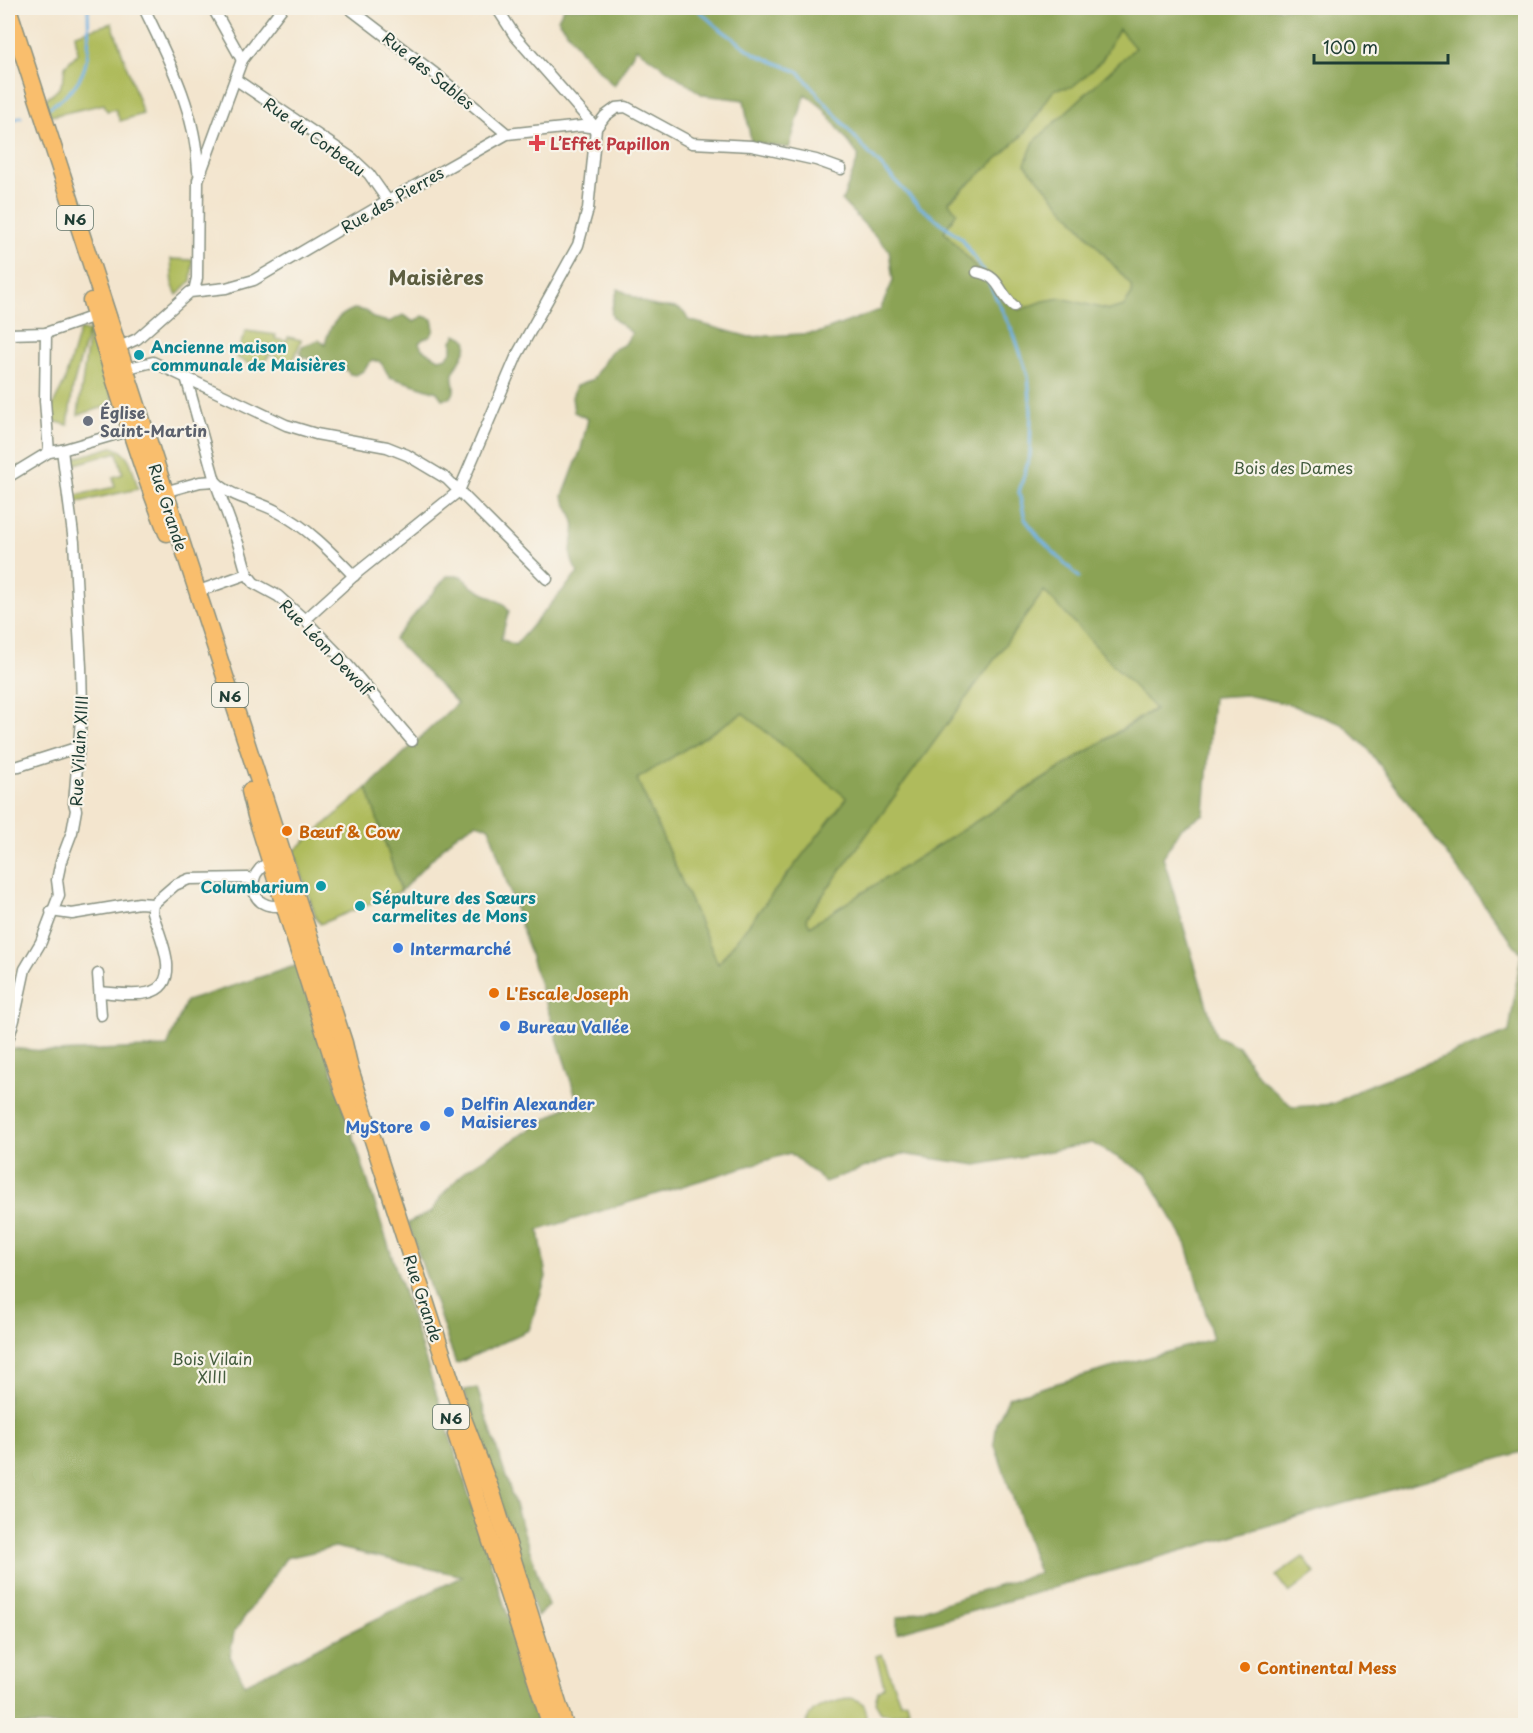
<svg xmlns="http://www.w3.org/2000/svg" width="1533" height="1733" font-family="'Playpen Sans',sans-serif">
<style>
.green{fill:#afbb5c;stroke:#677c48;stroke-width:1.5}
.forest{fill:#8ba354;stroke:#557044;stroke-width:1.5;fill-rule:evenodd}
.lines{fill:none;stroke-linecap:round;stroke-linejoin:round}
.stream{stroke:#6eb1e3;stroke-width:3}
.minor-casing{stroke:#899181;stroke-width:13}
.primary-casing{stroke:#899181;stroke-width:19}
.minor{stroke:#fff;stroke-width:10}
.primary{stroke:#f9be6d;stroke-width:16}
.health-dot{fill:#e0444e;stroke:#f7f3e8;stroke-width:2}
.culture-dot{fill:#0f9aa8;stroke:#f7f3e8;stroke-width:2}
.worship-dot{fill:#6b7280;stroke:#f7f3e8;stroke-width:2}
.food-dot{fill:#e8710a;stroke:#f7f3e8;stroke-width:2}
.shop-dot{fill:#3f7fe0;stroke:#f7f3e8;stroke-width:2}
.labels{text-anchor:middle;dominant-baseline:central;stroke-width:4.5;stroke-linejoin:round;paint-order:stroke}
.shield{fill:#f7f3e8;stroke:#60746a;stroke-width:1.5}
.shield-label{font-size:15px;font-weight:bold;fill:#1f3d34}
.street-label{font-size:16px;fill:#1f3d34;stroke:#f7f3e8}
.health-label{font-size:16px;font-weight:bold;fill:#be3a42;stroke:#f7f3e8;text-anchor:start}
.culture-label{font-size:16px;font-weight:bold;fill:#0d838f;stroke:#f7f3e8;text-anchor:start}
.worship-label{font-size:16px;font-weight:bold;fill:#5b616d;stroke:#f7f3e8;text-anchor:start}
.park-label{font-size:16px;fill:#435c3e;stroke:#f7f3e8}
.food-label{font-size:16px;font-weight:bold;fill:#c56008;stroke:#f7f3e8;text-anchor:start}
.shop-label{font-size:16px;font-weight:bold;fill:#366cbe;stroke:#f7f3e8;text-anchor:start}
.quarter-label{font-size:20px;font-weight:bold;fill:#5d5e40;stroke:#f7f3e8}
</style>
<rect width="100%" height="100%" fill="#f7f3e8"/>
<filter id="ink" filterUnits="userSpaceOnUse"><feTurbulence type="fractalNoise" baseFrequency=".0167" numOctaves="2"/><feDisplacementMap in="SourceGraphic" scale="12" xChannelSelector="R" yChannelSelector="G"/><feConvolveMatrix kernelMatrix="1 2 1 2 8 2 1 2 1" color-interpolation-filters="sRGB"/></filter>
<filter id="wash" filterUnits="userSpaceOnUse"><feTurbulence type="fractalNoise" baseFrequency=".008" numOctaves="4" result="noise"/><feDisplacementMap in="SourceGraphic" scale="24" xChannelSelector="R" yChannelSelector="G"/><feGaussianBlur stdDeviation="1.35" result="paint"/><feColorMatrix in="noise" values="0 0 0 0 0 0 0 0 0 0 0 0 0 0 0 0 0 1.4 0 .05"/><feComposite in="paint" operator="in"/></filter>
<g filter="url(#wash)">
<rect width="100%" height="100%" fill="#f3e5ce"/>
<g class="green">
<path d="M112,23L143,114L120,121L115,109L107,111L104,104L51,116L45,99C60,91 64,83 65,66L78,53L75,34Z"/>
<path d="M1118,28L1136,47L1034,142L1025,164L1131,285L1132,294L1124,306L1109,310L1061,298L1044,301L1020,310C989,290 970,257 944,232L957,212L948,203L1023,135L1042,109L1046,99L1055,89L1083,78L1101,60Z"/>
<path d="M171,259L193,260L191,281L177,295L173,286Z"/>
<path d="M90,325L114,404L78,415V414Z"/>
<path d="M80,329L88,332L73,386L68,425L46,419L64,383Z"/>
<path d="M246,331L276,335L275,339L287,341L288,337L301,340L292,365L270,354L260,369L237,358L236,354Z"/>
<path d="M112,447C132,452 133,471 138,489L69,504L68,497L115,487L113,477L123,474L117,452L69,466V460Z"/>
<path d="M1044,591L1155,708L810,926L806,918Z"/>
<path d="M743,713L847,798L718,964L637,779Z"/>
<path d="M367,788L401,891L320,924L319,921H317L294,851Z"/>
<path d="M1303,1557L1315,1573L1289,1593L1276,1576Z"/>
<path d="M882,1654L900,1702L907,1701L909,1710L893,1715L881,1712L875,1702L878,1691L884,1686L876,1656Z"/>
<path d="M850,1698C866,1700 871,1713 861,1725H807C806,1705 835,1703 850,1698Z"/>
</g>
<g class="forest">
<path d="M564,8H1525V1451L897,1633V1618L1039,1573L994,1443L997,1422L1009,1397L1213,1339L1187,1245L1146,1173L1092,1143L977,1165L902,1154L825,1182L790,1153L539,1230L546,1277L529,1330L456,1364L408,1223L431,1212L444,1193L466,1170L577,1100L489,827L476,823L454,836L401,891L367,788L457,703L394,639L447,576H461L472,587L504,604L509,611L501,639L515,645L578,573C562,547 578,543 574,522C572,514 566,504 563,496L581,449L588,419L574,412L572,397L576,386L592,380L611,351L625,344L632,333C607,314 608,319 618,289C630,294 643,303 655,306C669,309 682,303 688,320L749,337L818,333L880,310L893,281L889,250L842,201L859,156L822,107L805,94L789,148L751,142L744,100L703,95L636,48L614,86L581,51L558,19ZM1119,29L1135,48L1034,142L1025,164L1131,285L1132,294L1124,306L1109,310L1061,298L1044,301L1020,310C989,290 970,257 944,232L957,212L948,202C973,180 999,159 1022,135C1036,121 1042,104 1055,89L1072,87L1083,78L1102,60ZM1044,591L1155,709L810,926L806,918ZM1246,695L1289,704L1342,724L1367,748L1521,954L1509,1032L1362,1088L1334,1104L1293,1107L1259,1078L1238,1046L1216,1036L1163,857L1182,827L1204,814L1213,697ZM743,713L847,798L718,964L637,779Z"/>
<path d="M354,309L366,311L373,318L389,322L403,315L414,322L423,316L432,319L434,329L431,336L423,339L419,343L422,349L439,359L447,357L452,351V341L456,335C480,338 457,362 453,374C451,381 458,390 451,397C448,399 445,399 442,399L437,392L390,377C385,372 385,366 379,361H371L363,371L356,375L350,374L345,369L302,357L300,352L302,346L319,340L325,345C329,326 336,316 354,309Z"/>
<path d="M298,965L543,1725H8V1048L56,1052L167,1047L186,1001ZM335,1547L463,1576L245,1684L230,1656L234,1632L286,1558Z"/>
<path d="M477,1388L548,1606L537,1616L464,1390Z"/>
</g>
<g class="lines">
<g class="stream">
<path d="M696,8L716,26L755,54L799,72L865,149L920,207L961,238L983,270"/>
<path d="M50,107C93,80 89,53 88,8"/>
<path d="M8,121L21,117"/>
<path d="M987,279L1015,337L1028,376L1031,410L1030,455L1019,492L1025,519L1041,540L1079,577"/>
</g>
</g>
</g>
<g filter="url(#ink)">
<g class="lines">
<g class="minor-casing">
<g id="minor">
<path d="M144,8C169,60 196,111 198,171"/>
<path d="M213,8L242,60"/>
<path d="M349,8L438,76L507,134"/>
<path d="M497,8L515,36L596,128"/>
<path d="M235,79L353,159L369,174L388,201"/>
<path d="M977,272C1001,276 998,293 1014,306"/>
<path d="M194,291L197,278L198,180L242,60L282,8"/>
<path d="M46,333L45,401L49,452"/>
<path d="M8,334L46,333L95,316"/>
<path d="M113,350L137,339L190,292L226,288L254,280L388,201L507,134L582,126L596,128"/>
<path d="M120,370L153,362L286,425L316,434L387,447L407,455L447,479L547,579"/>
<path d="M186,377L215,481L239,546L247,574"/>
<path d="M8,477L49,452L62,450L134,429"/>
<path d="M164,492L200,482L215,481C231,498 256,500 276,511C306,526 331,552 354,576"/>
<path d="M196,592L247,574L254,583L278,596L305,620L339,655L412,741"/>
<path d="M305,620L358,572L459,491L517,355L578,245L588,209L596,128L605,116L616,108L626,107L692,143L752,146L816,160L841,169"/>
<path d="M8,767L19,766L79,747"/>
<path d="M275,864L271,862C267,864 262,866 259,870C250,880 252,899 265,904C270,907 279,906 285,906"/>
<path d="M51,911L72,914L139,903L153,904L175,885L189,879L248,878L253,882"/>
<path d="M98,974L101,1015"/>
<path d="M100,992C115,993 132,996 147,993C185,985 159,935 152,912L153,904"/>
<path d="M8,1040L14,1020L25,969L41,942L59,895L57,880L61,861L72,832L76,810L74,803L82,708L81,667L74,542L62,450"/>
</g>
</g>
<g class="primary-casing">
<g id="primary">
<path d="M8,8L344,1043L350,1069L464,1421L492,1493L565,1726"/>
<path d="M91,301C114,379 137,457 167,533"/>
<path d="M250,791L256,816L343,1091L356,1124"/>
<path d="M456,1434L551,1726"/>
</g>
</g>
<use href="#minor" class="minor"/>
<use href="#primary" class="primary"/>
</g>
</g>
<path class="health-dot" d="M534 134h6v6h6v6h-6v6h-6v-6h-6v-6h6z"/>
<g class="culture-dot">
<circle cx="139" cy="355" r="6"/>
<circle cx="321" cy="886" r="6"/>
<circle cx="360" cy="906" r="6"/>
</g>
<circle class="worship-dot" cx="88" cy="421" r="6"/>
<g class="food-dot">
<circle cx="287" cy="831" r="6"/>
<circle cx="494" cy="993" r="6"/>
<circle cx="1245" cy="1667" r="6"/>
</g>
<g class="shop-dot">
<circle cx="398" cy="948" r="6"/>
<circle cx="505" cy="1026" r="6"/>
<circle cx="449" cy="1112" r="6"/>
<circle cx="425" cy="1126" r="6"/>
</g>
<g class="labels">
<g class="shield">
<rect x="57" y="206" width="36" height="24" rx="4.5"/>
<rect x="212" y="683" width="36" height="24" rx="4.5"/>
<rect x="433" y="1405" width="36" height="24" rx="4.5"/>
</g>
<g class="shield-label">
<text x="75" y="218">N6</text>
<text x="230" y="695">N6</text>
<text x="451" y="1417">N6</text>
</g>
<g class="street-label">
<text transform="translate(429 70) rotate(39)">Rue des Sables</text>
<text transform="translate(315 136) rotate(36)">Rue du Corbeau</text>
<text transform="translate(392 199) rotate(-30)">Rue des Pierres</text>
<text transform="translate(169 507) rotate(72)">Rue Grande</text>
<text transform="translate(327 647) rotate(46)">Rue Léon Dewolf</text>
<text transform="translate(78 751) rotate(-87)">Rue Vilain XIIII</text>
<text transform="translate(424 1298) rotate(72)">Rue Grande</text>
</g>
<g class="health-label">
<text x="550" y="143">L’Effet Papillon</text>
</g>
<g class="culture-label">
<text x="151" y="346">Ancienne maison<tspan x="151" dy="18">communale de Maisières</tspan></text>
<text x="309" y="886" text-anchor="end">Columbarium</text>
<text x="372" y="897">Sépulture des Sœurs<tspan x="372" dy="18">carmelites de Mons</tspan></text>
</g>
<g class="worship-label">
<text x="100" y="412">Église<tspan x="100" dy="18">Saint-Martin</tspan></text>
</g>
<g class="park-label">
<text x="1293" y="467">Bois des Dames</text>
<text x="212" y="1358">Bois Vilain<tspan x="212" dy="18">XIIII</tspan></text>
</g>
<g class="food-label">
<text x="299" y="831">Bœuf &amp; Cow</text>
<text x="506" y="993">L'Escale Joseph</text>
<text x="1257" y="1667">Continental Mess</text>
</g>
<g class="shop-label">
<text x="410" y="948">Intermarché</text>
<text x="517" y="1026">Bureau Vallée</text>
<text x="461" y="1103">Delfin Alexander<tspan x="461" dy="18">Maisieres</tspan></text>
<text x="413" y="1126" text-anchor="end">MyStore</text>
</g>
<g class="quarter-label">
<text x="436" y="277">Maisières</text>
</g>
</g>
<rect width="1533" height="1733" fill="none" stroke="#f7f3e8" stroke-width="30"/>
<path d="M1314 54v9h134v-9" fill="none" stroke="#1f3d34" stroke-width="3"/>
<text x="1323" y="54" font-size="18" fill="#1f3d34" stroke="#f7f3e8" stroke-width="4.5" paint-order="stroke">100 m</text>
</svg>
